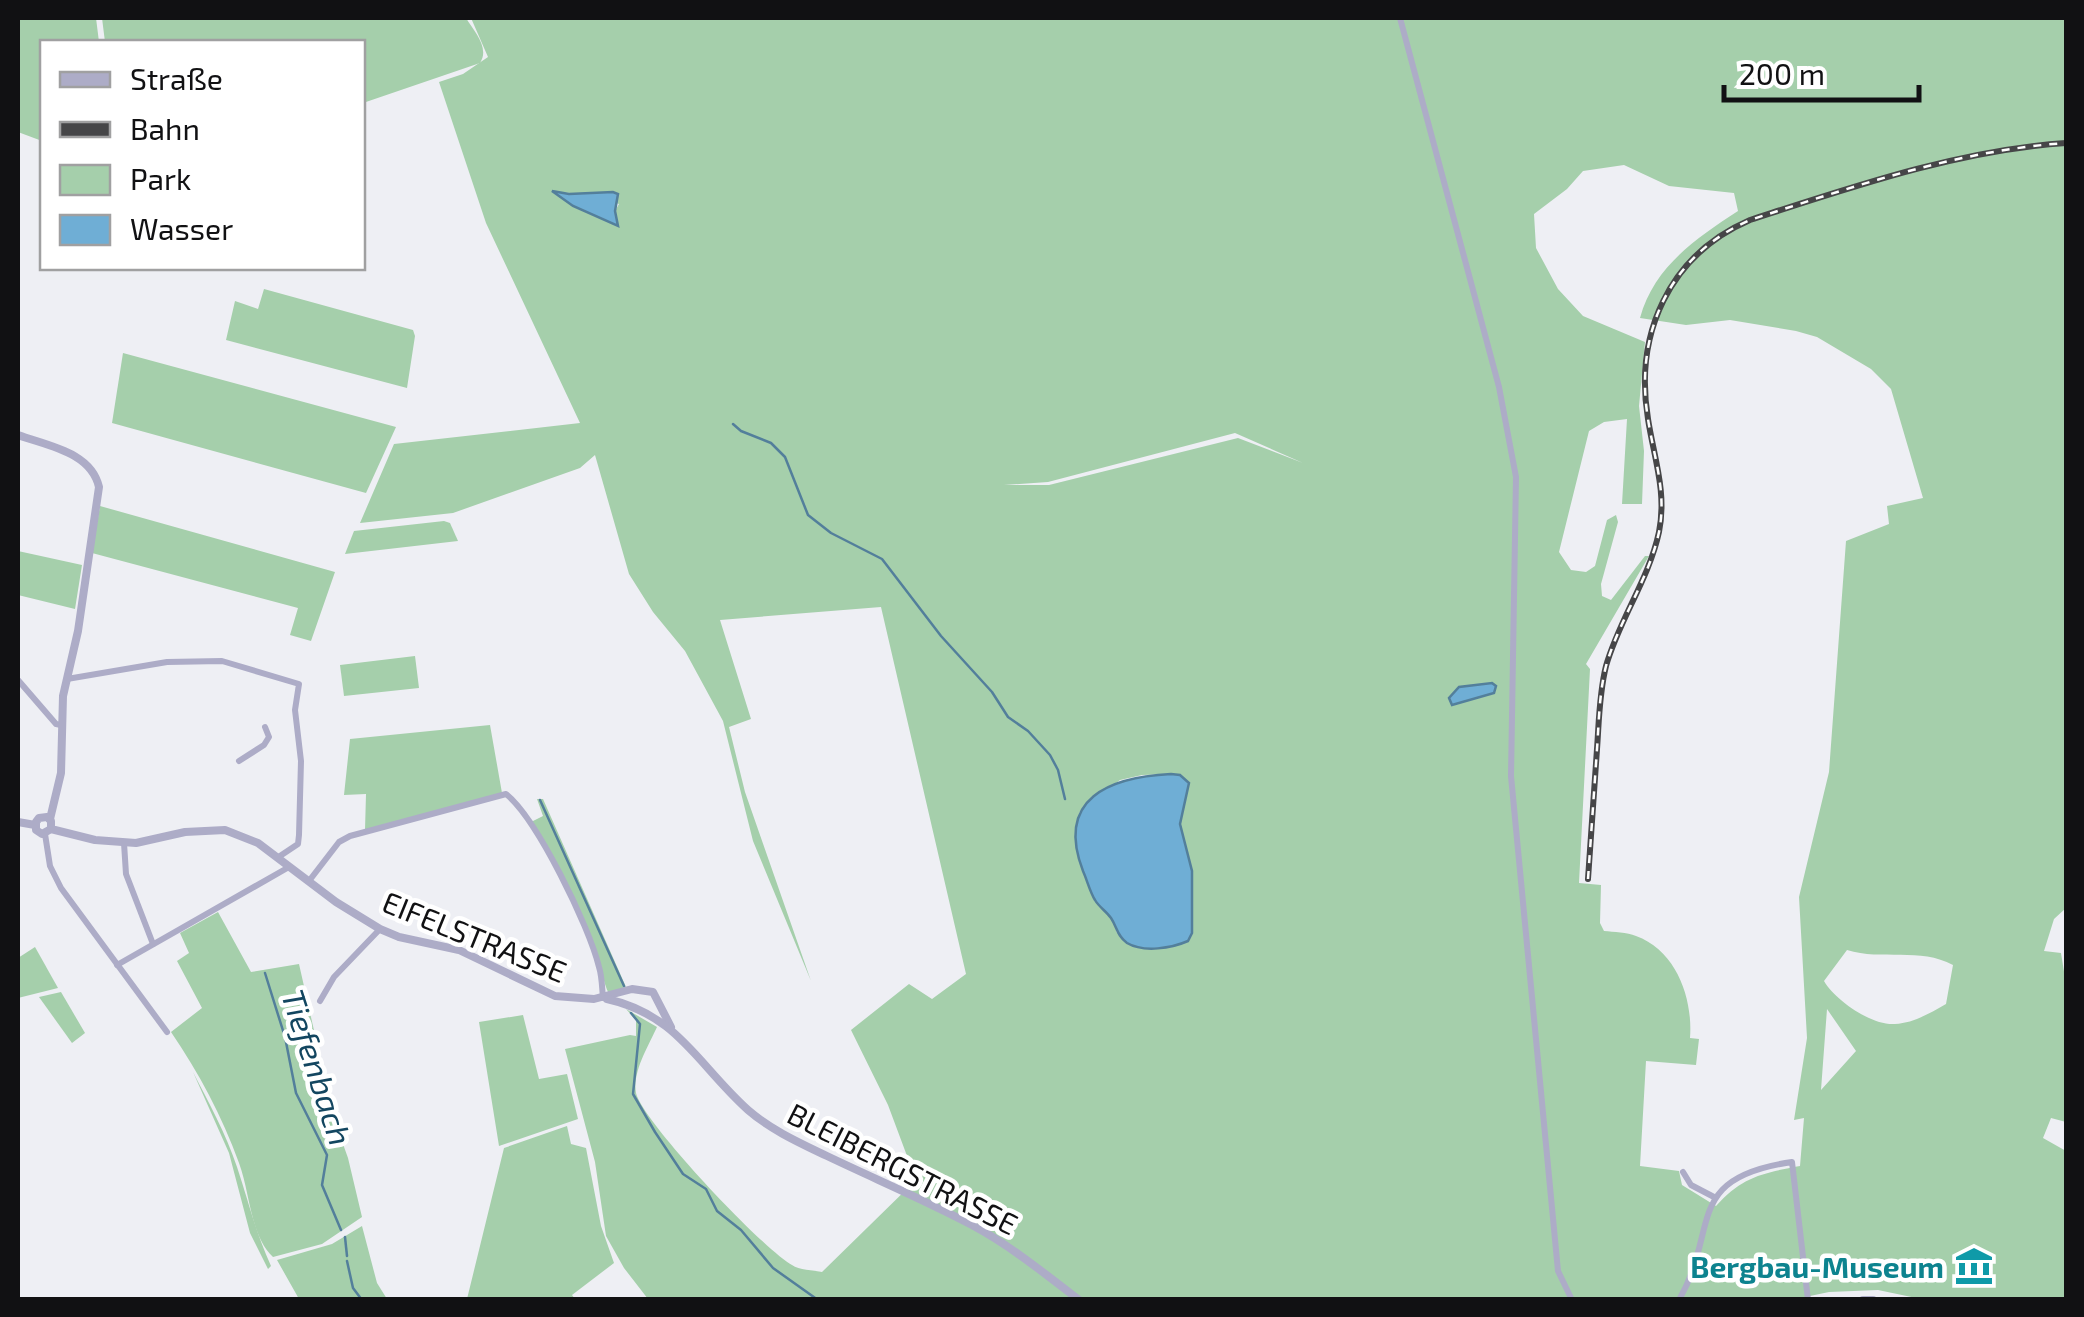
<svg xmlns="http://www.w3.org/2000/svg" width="2084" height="1317" font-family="'Exo 2',sans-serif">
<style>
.green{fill:#a5cfab;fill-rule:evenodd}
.water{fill:#6faed5;stroke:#537f9b;stroke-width:2.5}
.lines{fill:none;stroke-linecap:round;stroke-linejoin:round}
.stream{stroke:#537f9b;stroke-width:2.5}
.minor{stroke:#adacc7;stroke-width:6}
.tertiary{stroke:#adacc7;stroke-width:8}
.rail-casing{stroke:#464648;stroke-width:6}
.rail{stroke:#fff;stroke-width:2.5;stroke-dasharray:8;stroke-linecap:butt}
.labels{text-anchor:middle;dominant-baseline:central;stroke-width:9;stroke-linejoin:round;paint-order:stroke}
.street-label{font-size:30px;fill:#111113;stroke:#fff}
.culture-label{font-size:30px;font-weight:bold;fill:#0d838f;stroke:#fff;text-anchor:end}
.water-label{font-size:32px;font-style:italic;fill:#134660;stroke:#fff}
</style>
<rect width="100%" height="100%" fill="#eeeff4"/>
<g class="green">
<path d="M18,18H96L99,42H42V141L18,132Z"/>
<path d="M102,18H466C474,31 490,48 480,63L363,103L362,42H105Z"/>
<path d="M471,18H2066V908L2054,919L2044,951L2061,953L2066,984V1122L2051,1118L2043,1138L2066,1151V1299H1921L1878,1290L1829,1292L1791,1300L648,1299L624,1268L606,1236L595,1162L565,1049L630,1035L636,1036V1020L626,1009L657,1027C649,1045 632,1072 636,1093C642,1121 764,1250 792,1265C799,1270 813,1270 822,1272L916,1180L888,1105L851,1030L909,984L932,999L966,974L881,607L720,620L751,719L729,727L745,792L811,981L753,841L723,721L685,651L653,612L629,574L595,455L580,468L453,513L360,523L394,444L580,423L486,223L439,82L463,74L488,57ZM1624,165L1669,186L1734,193L1738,211C1695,239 1654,267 1640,318L1686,325L1730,320L1796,331L1817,337L1871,369L1891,389L1923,498L1887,506L1889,524L1846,541L1829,772L1799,897L1807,1038L1794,1120L1804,1118L1800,1166C1762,1173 1742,1177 1716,1206L1682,1185L1679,1171L1640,1166L1646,1061L1696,1065L1699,1039L1690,1038C1693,999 1677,951 1636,936C1627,932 1614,932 1604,931L1600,923L1601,885L1579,883L1590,669L1586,664L1649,556H1645L1611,600L1602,596L1601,584L1618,522L1616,515L1607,520L1595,566L1586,572L1571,570L1559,552L1589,431L1604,422L1627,419L1622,504H1642L1644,451L1639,406L1645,342L1583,316L1558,289L1536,248L1534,214L1567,189L1583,171ZM553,192L589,194L619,204L615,211L618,226L573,206ZM1235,433L1303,463L1238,438L1049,485H1004L1048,482ZM1142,775L1171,774L1188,781L1180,824L1192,871L1190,888L1117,933L1079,813L1120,780ZM1847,950C1882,961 1920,947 1953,965L1946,1004C1930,1013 1914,1023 1895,1024C1872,1026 1835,1000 1824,981ZM1827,1009L1856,1051L1821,1090Z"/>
<path d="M264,289L413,330L415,336L407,388L226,340L235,301L258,309Z"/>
<path d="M123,353L396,427L366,493L112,423Z"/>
<path d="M100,506L335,572L311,641L290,635L298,608L92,553Z"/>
<path d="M444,521L450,523L458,541L345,554L354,531Z"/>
<path d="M18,551L82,565L75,609L18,595Z"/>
<path d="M415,656L419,688L344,696L340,665Z"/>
<path d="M490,725L502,793L365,830L366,794L344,795L350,739Z"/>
<path d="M537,799H543L626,987L609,994C603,982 602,969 596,956C577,909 558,866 531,822L543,816Z"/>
<path d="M218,912L251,972L299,964L334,1119L348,1158L362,1217L322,1244L273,1257C250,1235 250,1192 239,1163C222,1116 199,1073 171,1032L202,1008L177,961L189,953L180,933Z"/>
<path d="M35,947L58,988L18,998V958Z"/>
<path d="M61,992L85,1033L72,1043L39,997Z"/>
<path d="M523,1015L539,1079L567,1074L578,1119L499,1146L479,1022Z"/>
<path d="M193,1072C209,1103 226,1134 237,1167C249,1203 255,1230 271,1266L268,1269L250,1233L229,1153Z"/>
<path d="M567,1126L571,1144L586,1148L601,1226L614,1263L572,1295L575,1299H467L504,1148Z"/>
<path d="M362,1226L377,1283L387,1299H299L277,1260L332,1244Z"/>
</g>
<g class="water">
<path d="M552,191L569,194L613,192L618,194L615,211L618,226L573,206Z"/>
<path d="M1492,683L1496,686L1494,693L1452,705L1449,698L1459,687Z"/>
<path d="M1171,774L1180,775L1189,783L1180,824L1192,871V933L1188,941C1172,948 1144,953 1127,943C1117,936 1117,927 1111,918C1106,911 1099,907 1095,900C1090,892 1087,880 1083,871C1055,798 1110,777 1171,774Z"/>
</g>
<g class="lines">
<g class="stream">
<path d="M733,424L741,431L771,443L785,457L808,515L831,533L882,559L941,636L992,692L1008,717L1028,731L1050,755L1058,770L1065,799"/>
<path d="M540,800L624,986"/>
<path d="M265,973L285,1037L296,1093L327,1155L322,1185L341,1230"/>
<path d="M631,1013L640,1024L633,1094L655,1132L683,1174L706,1189L717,1211L741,1230L773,1268L818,1300"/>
<path d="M345,1237L347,1256"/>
<path d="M347,1261L353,1288L362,1300"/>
</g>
<g class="minor">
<path d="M1400,18L1499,387L1516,477L1511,776L1558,1271L1572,1300"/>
<path d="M67,679L167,662L222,661L299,684L295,710L301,761L299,835L298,844L277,858"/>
<path d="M18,680L56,724L61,725"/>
<path d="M239,761L264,745L269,737L265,727"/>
<path d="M45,834L50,866L61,888L167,1032"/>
<path d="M124,843L126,874L153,944"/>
<path d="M309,881L339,842L350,836L506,794C537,819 589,926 599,967C602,976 602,988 603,998"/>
<path d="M117,965L289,867"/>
<path d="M320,1001L334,977L380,929"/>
<path d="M1683,1172L1691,1185L1714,1197"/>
<path d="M1679,1300C1720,1229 1682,1178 1792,1162L1808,1300"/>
</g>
<g class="tertiary">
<path d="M18,435C48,446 91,452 99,487L78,631L63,696L61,773L50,819"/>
<path d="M18,822L35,825"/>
<path d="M51,829V821L47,817L39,818L36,822V830L42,834L51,829L95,840L136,843L185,832L225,830L258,843L336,902L380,929L399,937L459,950L555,996L594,999L632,989L653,992L671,1027"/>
<path d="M607,999C678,1015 697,1064 748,1110C771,1130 800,1143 827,1156C875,1179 925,1200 972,1225C1011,1246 1044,1273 1079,1300"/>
<path d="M1863,1300H1873"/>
</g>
<g class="rail-casing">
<path id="rail" d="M1588,879C1591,836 1594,793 1597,749C1599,722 1599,694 1606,666C1619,620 1649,579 1659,532C1667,492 1654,458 1648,419C1634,334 1669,255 1750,220C1852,187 1959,150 2066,143"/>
</g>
<use href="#rail" class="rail"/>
</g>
<defs>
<g id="museum-bare" transform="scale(3)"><path d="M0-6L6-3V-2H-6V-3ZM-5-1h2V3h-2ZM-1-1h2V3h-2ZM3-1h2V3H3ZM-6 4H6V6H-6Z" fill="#0f9aa8" stroke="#fff" stroke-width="2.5" paint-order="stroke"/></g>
</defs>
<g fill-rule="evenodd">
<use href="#museum-bare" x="1974" y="1266"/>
</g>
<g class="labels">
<g class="street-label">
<text transform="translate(475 936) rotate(22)">EIFELSTRASSE</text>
<text transform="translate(903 1168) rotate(27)">BLEIBERGSTRASSE</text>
</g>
<g class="culture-label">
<text x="1944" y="1266">Bergbau-Museum</text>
</g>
<g class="water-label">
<text transform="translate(318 1067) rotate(72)">Tiefenbach</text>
</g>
</g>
<rect width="2084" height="1317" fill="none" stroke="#111113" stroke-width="40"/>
<rect x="40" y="40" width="325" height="230" fill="#ffffff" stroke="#a0a0a1" stroke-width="2.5"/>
<rect x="60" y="72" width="50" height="15" fill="#adacc7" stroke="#a0a0a1" stroke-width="2.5"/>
<text x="130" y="90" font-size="30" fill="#111113">Straße</text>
<rect x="60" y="122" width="50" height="15" fill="#464648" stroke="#a0a0a1" stroke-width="2.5"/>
<text x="130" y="140" font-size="30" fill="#111113">Bahn</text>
<rect x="60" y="165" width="50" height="30" fill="#a5cfab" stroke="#a0a0a1" stroke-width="2.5"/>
<text x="130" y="190" font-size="30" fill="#111113">Park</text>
<rect x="60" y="215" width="50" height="30" fill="#6faed5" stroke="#a0a0a1" stroke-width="2.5"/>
<text x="130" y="240" font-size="30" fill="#111113">Wasser</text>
<path d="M1724 85v15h195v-15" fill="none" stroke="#111113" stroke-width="5"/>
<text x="1739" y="85" font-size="30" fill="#111113" stroke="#ffffff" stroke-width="8" paint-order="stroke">200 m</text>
</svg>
